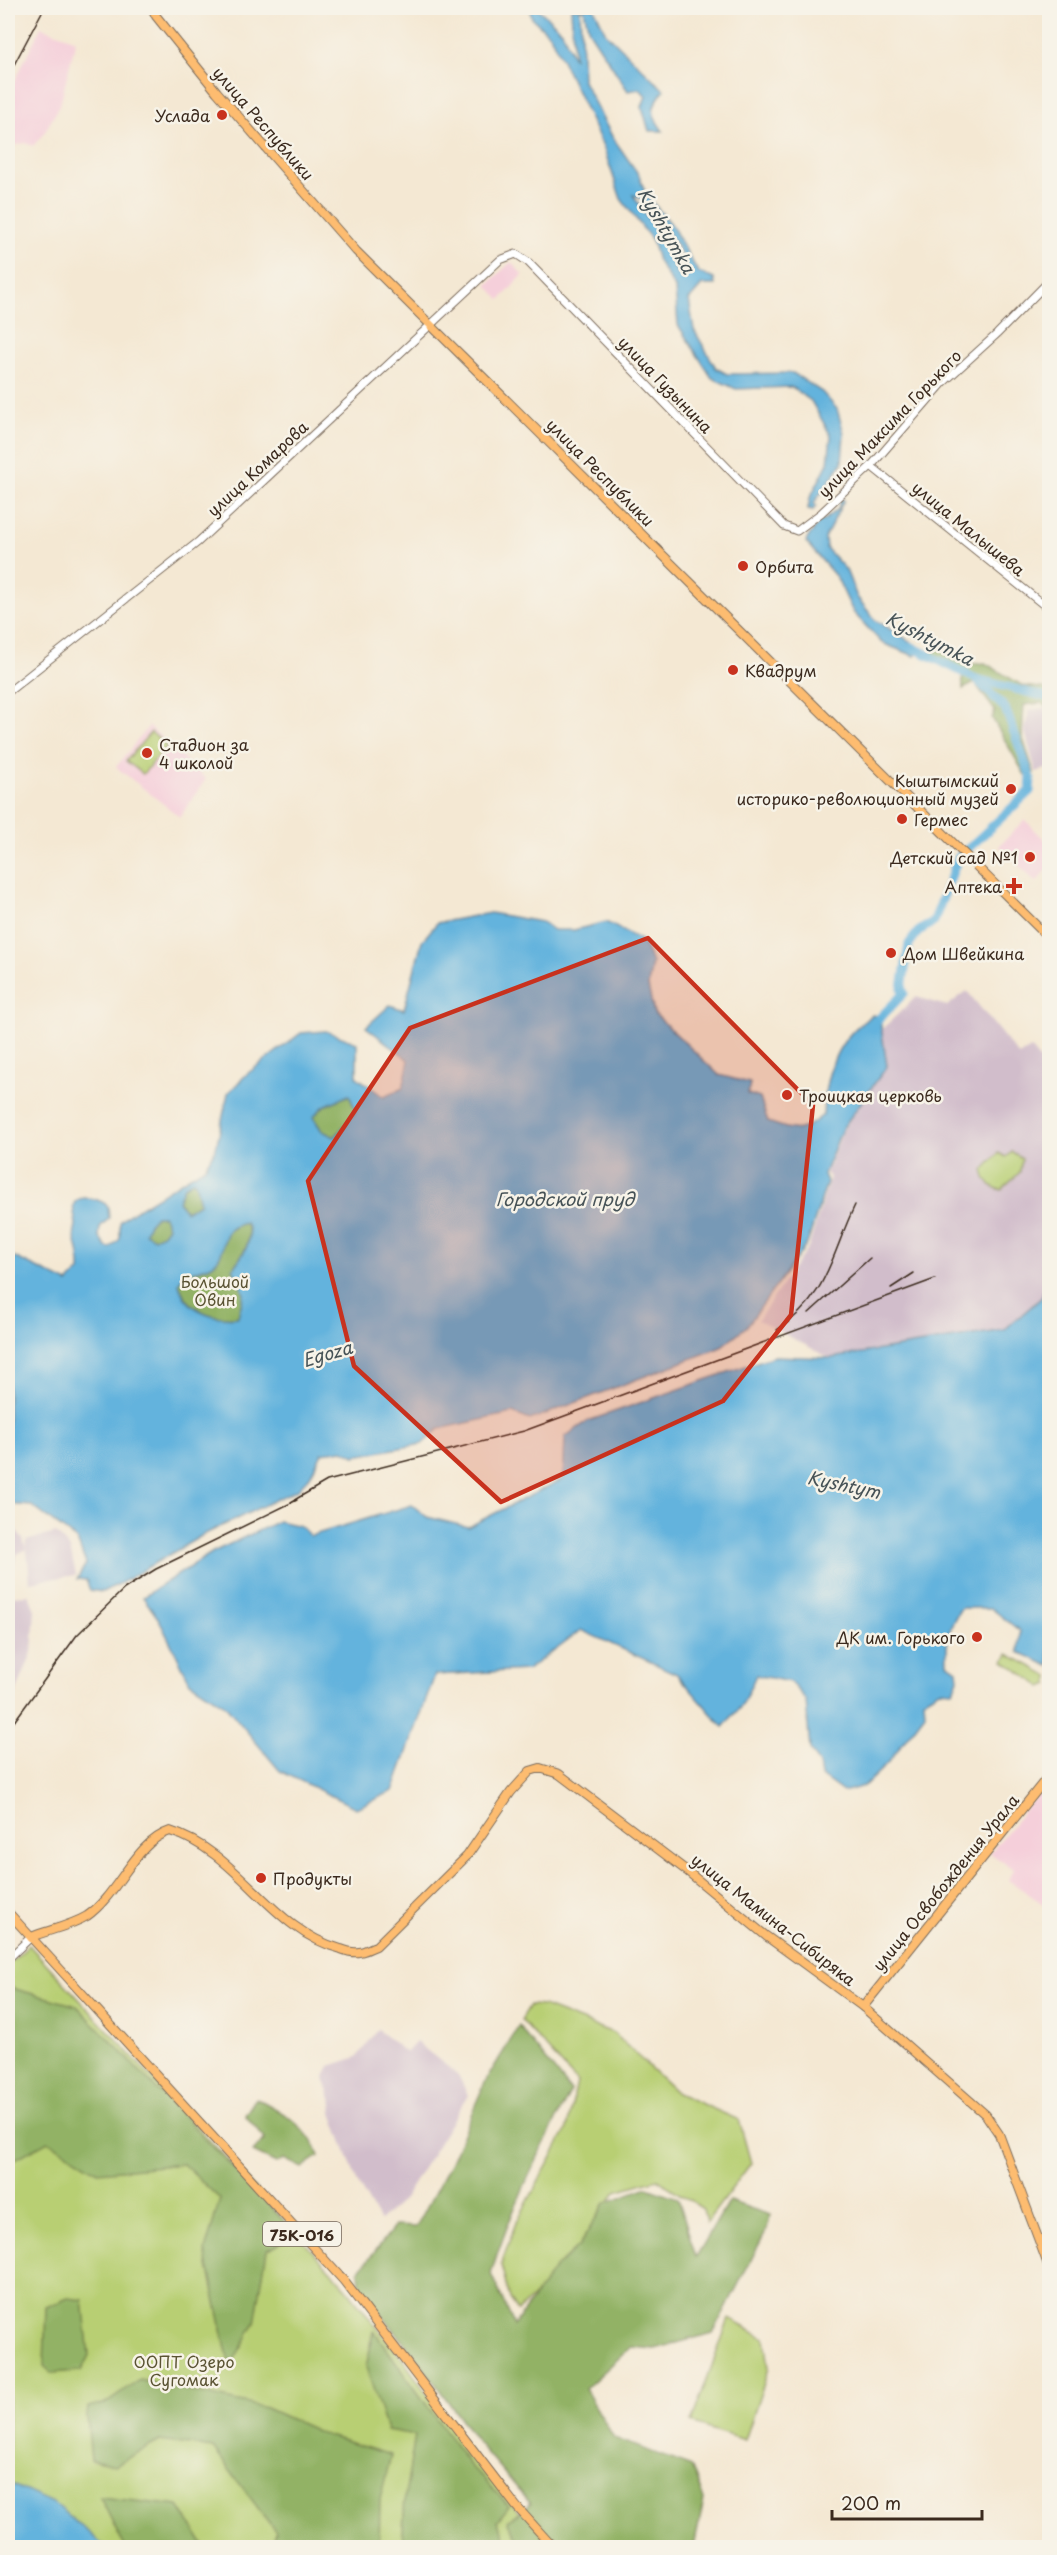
<svg xmlns="http://www.w3.org/2000/svg" width="1057" height="2555" font-family="'Playpen Sans',sans-serif">
<style>
.built{fill:#f5cfda}
.industrial{fill:#d1bdcb}
.green{fill:#b8cf73;stroke:#7a7c48;stroke-width:1.5}
.forest{fill:#92b265;stroke:#666e42;stroke-width:1.5}
.water{fill:#63b3dd;stroke:#4f6e7e;stroke-width:1.5;fill-rule:evenodd}
.lines{fill:none;stroke-linecap:round;stroke-linejoin:round}
.river{stroke:#63b3dd;stroke-width:9}
.minor-casing{stroke:#7c6c5d;stroke-width:9}
.major-casing{stroke:#7c6c5d;stroke-width:10}
.minor{stroke:#fff;stroke-width:7}
.major{stroke:#fdbc70;stroke-width:8}
.rail{stroke:#3b2a1e;stroke-width:1.5}
.marked{fill:#c8321e;fill-opacity:0.2;stroke:#c8321e;stroke-width:4.5;stroke-linejoin:round}
.poi-dot{fill:#c8321e;stroke:#f7f3e8;stroke-width:2}
.labels{text-anchor:middle;dominant-baseline:central;stroke-width:5;stroke-linejoin:round;paint-order:stroke}
.shield{fill:#f7f3e8;stroke:#73665b;stroke-width:1.5}
.shield-label{font-size:15px;font-weight:bold;fill:#3b2a1e}
.poi-label{font-size:16px;fill:#3b2a1e;stroke:#f7f3e8;text-anchor:start}
.street-label{font-size:16px;fill:#3b2a1e;stroke:#f7f3e8}
.park-label{font-size:16px;fill:#5a5333;stroke:#f7f3e8}
.water-label{font-size:18px;font-style:italic;fill:#475357;stroke:#f7f3e8}
</style>
<rect width="100%" height="100%" fill="#f7f3e8"/>
<filter id="ink" filterUnits="userSpaceOnUse"><feTurbulence type="fractalNoise" baseFrequency=".0167" numOctaves="2"/><feDisplacementMap in="SourceGraphic" scale="12" xChannelSelector="R" yChannelSelector="G"/><feConvolveMatrix kernelMatrix="1 2 1 2 8 2 1 2 1" color-interpolation-filters="sRGB"/></filter>
<filter id="wash" filterUnits="userSpaceOnUse"><feTurbulence type="fractalNoise" baseFrequency=".008" numOctaves="4" result="noise"/><feDisplacementMap in="SourceGraphic" scale="24" xChannelSelector="R" yChannelSelector="G"/><feGaussianBlur stdDeviation="1.35" result="paint"/><feColorMatrix in="noise" values="0 0 0 0 0 0 0 0 0 0 0 0 0 0 0 0 0 1.4 0 .05"/><feComposite in="paint" operator="in"/></filter>
<g filter="url(#wash)">
<rect width="100%" height="100%" fill="#f4e8d3"/>
<g class="built">
<path d="M41,27L76,40L60,105L44,133L33,146L25,143L8,147V94Z"/>
<path d="M511,262L523,275L500,300L487,285Z"/>
<path d="M149,726L206,779L180,817L116,767Z"/>
<path d="M1025,820L1049,844V868L1036,882L999,846Z"/>
<path d="M1049,1780V1908L1008,1880L1013,1869L990,1853Z"/>
</g>
<g class="industrial">
<path d="M1046,708L1049,711V768L1036,772L1025,731L1029,710Z"/>
<path d="M967,991L1019,1056L1030,1048L1049,1071L1050,1266L1042,1297L1004,1330L830,1358L758,1320L809,1246L830,1177L826,1173L843,1130L886,1066L880,1031L916,997L947,1006Z"/>
<path d="M8,1523H11L23,1539L26,1549V1541L56,1533L70,1549L76,1575L30,1582L27,1549L17,1554L8,1587Z"/>
<path d="M29,1595L35,1610L32,1652L8,1714V1596Z"/>
<path d="M378,2030L406,2053L416,2042L458,2075L468,2095L404,2199L380,2221L358,2184L332,2113L333,2104L324,2078L330,2066L357,2057Z"/>
</g>
<g class="green">
<path d="M151,732L167,746L143,774L126,761Z"/>
<path d="M1012,1152L1022,1158L1020,1172L1002,1190C990,1187 985,1182 983,1170L999,1153L1006,1157Z"/>
<path d="M1008,1654L1049,1676V1684L1042,1687L1004,1661Z"/>
<path d="M29,1945L342,2283L406,2364L476,2463L549,2547L8,2548V1965Z"/>
<path d="M530,2005L543,2006L613,2033L677,2093L739,2120L751,2163L706,2223L703,2209L657,2179L616,2191L578,2253L518,2311L510,2299L501,2265L515,2225L567,2129L577,2082L521,2020Z"/>
<path d="M729,2319L765,2338L769,2368L745,2440L691,2423Z"/>
</g>
<g class="forest">
<path d="M934,647L973,664L985,663L1023,686L1049,689V709L1042,703L1024,705L1022,736L1034,773L1025,775L992,718L995,711L975,683L963,689L962,669L930,654Z"/>
<path d="M349,1095L356,1111L335,1137L322,1131L313,1117L324,1106Z"/>
<path d="M192,1181H195L200,1203L186,1211L182,1209V1205L178,1201L184,1186Z"/>
<path d="M156,1216H164L168,1227L163,1234L154,1238L145,1233L148,1225Z"/>
<path d="M245,1223C255,1239 243,1254 233,1268L245,1294L238,1317C213,1320 185,1309 179,1283L184,1274C192,1271 206,1269 212,1265C230,1252 215,1230 245,1223Z"/>
<path d="M8,1987L77,2006L296,2233L267,2250L255,2323L230,2367L205,2251L220,2199L183,2164L98,2172L48,2141L8,2163Z"/>
<path d="M519,2026L571,2091C540,2151 510,2210 491,2274L514,2325L554,2269L579,2246L605,2203L647,2187L678,2198L696,2257L729,2201L770,2215L767,2229L713,2333L655,2349L631,2347L585,2389L614,2438L692,2467L704,2500L694,2547H523L508,2521L531,2504L478,2443L416,2357L360,2288L359,2271L395,2226L416,2227L451,2162L485,2082Z"/>
<path d="M256,2098C282,2111 309,2127 319,2156L302,2168L284,2159L276,2163L253,2152L265,2139L245,2115Z"/>
<path d="M68,2298L83,2300L89,2355L81,2371L52,2373L44,2366L46,2307Z"/>
<path d="M374,2331L468,2463L509,2506L497,2521L509,2547H402L405,2496L415,2435L387,2430L366,2367Z"/>
<path d="M140,2380L266,2408L328,2436L391,2455L380,2499L379,2547H272L276,2532L213,2448L160,2441L115,2465L91,2460L87,2417L88,2407L108,2402Z"/>
<path d="M100,2497L179,2506L205,2547H125Z"/>
</g>
<g class="water">
<path d="M529,8H537L562,31L574,59L571,8H594L606,33L664,90C651,108 649,112 663,131H649L642,107L646,96L640,89L628,91L589,31L584,10L580,8L583,81L613,138L639,175L646,195L671,224L698,272L714,279L715,285H702L689,300L694,330L716,368L727,374L793,373L822,392L837,409L844,433L842,463L814,503L816,506L813,510L808,509L810,498L828,463L831,436L811,401L791,387L736,389L712,378L678,325L675,288L658,261L652,240L621,199L603,146L550,35L532,18ZM633,195C653,200 675,244 686,262L683,274L678,275L660,237Z"/>
<path d="M841,498L844,500L825,538L826,548L846,570L857,597L875,620L921,648L915,656L882,643L853,612L837,578L806,542C809,533 818,528 819,519L823,521L838,509Z"/>
<path d="M490,913L542,922L553,930H574L606,922L639,939L646,948L652,963L648,986L654,1013L719,1075L750,1083L748,1094L760,1098L768,1122C795,1131 800,1135 823,1115C825,1073 836,1038 873,1015L880,1020L887,1066L842,1129L824,1174L827,1182L807,1244L747,1326L719,1348L530,1420L512,1413L439,1429L422,1444L355,1456L343,1450L322,1453L310,1476L298,1489L203,1535L121,1583L102,1592L90,1590L86,1580L77,1579L86,1564L77,1540L32,1506L8,1504V1254L68,1283L80,1271C81,1259 78,1249 75,1238C73,1233 76,1229 76,1224C75,1214 67,1199 85,1198C94,1198 101,1200 108,1206L109,1218L100,1227L99,1236L106,1247L110,1248L120,1239V1222L128,1215L205,1167L216,1148L228,1093L247,1074L301,1033L326,1031L357,1043V1077L384,1097L403,1088L409,1060L366,1027L390,1005L404,1010L422,941L437,923ZM349,1095L356,1111L335,1137L322,1131L313,1117L324,1106ZM192,1181L195,1182L200,1203L186,1211L178,1201L184,1186ZM156,1216H164L168,1227L163,1234L154,1238L145,1233L148,1225ZM246,1223C255,1239 243,1255 233,1268L244,1294L238,1317C213,1320 184,1309 179,1283L184,1274C192,1271 205,1269 212,1265C231,1253 214,1228 246,1223Z"/>
<path d="M1049,1266V1666L1019,1652L1020,1631L991,1608H961C948,1627 946,1641 947,1663L957,1670L958,1679L953,1691L939,1690L924,1699L925,1714L887,1764L864,1786L843,1792L821,1776L819,1764L810,1750L806,1700L790,1682L756,1675L742,1705L723,1727L677,1674L581,1630L527,1670L435,1675L393,1791L356,1808L280,1771L225,1705L190,1682L158,1618L143,1597L213,1552L279,1521L300,1526L310,1536L412,1505L427,1517L468,1527L563,1479L565,1437L588,1421L774,1356L831,1358L1004,1330L1042,1297Z"/>
<path d="M8,2483L53,2503L106,2547H8Z"/>
</g>
<g class="lines">
<g class="river">
<path d="M976,679L1050,698"/>
<path d="M870,1028L904,993L902,988L909,944L918,932L934,921L958,858L1030,791L1031,778L1005,708L976,679L910,646"/>
</g>
</g>
</g>
<g filter="url(#ink)">
<g class="lines">
<g class="minor-casing">
<g id="minor">
<path d="M871,466L1050,610"/>
<path d="M8,692L198,542L500,260L516,254L528,262L784,526L797,531L821,513L871,466L943,383L997,334L1050,280"/>
<path d="M8,1959L31,1937"/>
</g>
</g>
<g class="major-casing">
<g id="major">
<path d="M152,8L156,16L217,92L356,251L1050,939"/>
<path d="M8,1912L344,2281L516,2506L554,2548"/>
<path d="M31,1937C49,1930 70,1926 87,1916C118,1895 135,1842 170,1831C239,1852 271,1931 341,1949C346,1951 353,1953 359,1952C364,1952 370,1948 376,1946L467,1856L511,1792L530,1771L540,1768L559,1774L687,1871L766,1936L863,2007L986,2115L999,2134L1050,2270"/>
<path d="M863,2007L1050,1774"/>
</g>
</g>
<use href="#minor" class="minor"/>
<use href="#major" class="major"/>
<g class="rail">
<path d="M8,76L44,8"/>
<path d="M891,1288L914,1273"/>
<path d="M809,1313L870,1258"/>
<path d="M777,1330C828,1298 831,1255 855,1205"/>
<path d="M291,1502L327,1481L524,1431L935,1279"/>
<path d="M8,1730L77,1635L124,1589L156,1569L297,1500"/>
</g>
</g>
</g>
<path class="marked" d="M648,938L813,1105L791,1315L723,1401L501,1502L354,1366L308,1181L410,1028Z"/>
<g class="poi-dot">
<circle cx="222" cy="115" r="6"/>
<circle cx="743" cy="566" r="6"/>
<circle cx="733" cy="670" r="6"/>
<circle cx="147" cy="753" r="6"/>
<circle cx="1011" cy="789" r="6"/>
<circle cx="902" cy="819" r="6"/>
<circle cx="1030" cy="857" r="6"/>
<path d="M1011 877h6v6h6v6h-6v6h-6v-6h-6v-6h6z"/>
<circle cx="891" cy="953" r="6"/>
<circle cx="787" cy="1095" r="6"/>
<circle cx="977" cy="1637" r="6"/>
<circle cx="261" cy="1878" r="6"/>
</g>
<g class="labels">
<rect class="shield" x="263" y="2222" width="78" height="24" rx="4.5"/>
<g class="shield-label">
<text x="302" y="2234">75К-016</text>
</g>
<g class="poi-label">
<text x="210" y="115" text-anchor="end">Услада</text>
<text x="755" y="566">Орбита</text>
<text x="745" y="670">Квадрум</text>
<text x="159" y="744">Стадион за<tspan x="159" dy="18">4 школой</tspan></text>
<text x="999" y="780" text-anchor="end">Кыштымский<tspan x="999" dy="18">историко-революционный музей</tspan></text>
<text x="914" y="819">Гермес</text>
<text x="1018" y="857" text-anchor="end">Детский сад №1</text>
<text x="1002" y="886" text-anchor="end">Аптека</text>
<text x="903" y="953">Дом Швейкина</text>
<text x="799" y="1095">Троицкая церковь</text>
<text x="965" y="1637" text-anchor="end">ДК им. Горького</text>
<text x="273" y="1878">Продукты</text>
</g>
<g class="street-label">
<text transform="translate(264 123) rotate(49)">улица Республики</text>
<text transform="translate(666 384) rotate(46)">улица Гузынина</text>
<text transform="translate(889 423) rotate(-46)">улица Максима Горького</text>
<text transform="translate(257 468) rotate(-43)">улица Комарова</text>
<text transform="translate(601 472) rotate(45)">улица Республики</text>
<text transform="translate(969 528) rotate(39)">улица Малышева</text>
<text transform="translate(945 1882) rotate(-51)">улица Освобождения Урала</text>
<text transform="translate(774 1919) rotate(38)">улица Мамина-Сибиряка</text>
</g>
<g class="park-label">
<text x="215" y="1281">Большой<tspan x="215" dy="18">Овин</tspan></text>
<text x="184" y="2361">ООПТ Озеро<tspan x="184" dy="18">Сугомак</tspan></text>
</g>
<g class="water-label">
<text transform="translate(667 230) rotate(60)">Kyshtymka</text>
<text transform="translate(930 638) rotate(27)">Kyshtymka</text>
<text x="565" y="1198">Городской пруд</text>
<text transform="translate(327 1353) rotate(-16)">Egoza</text>
<text transform="translate(844 1484) rotate(12)">Kyshtym</text>
</g>
</g>
<rect width="1057" height="2555" fill="none" stroke="#f7f3e8" stroke-width="30"/>
<path d="M832 2510v9h150v-9" fill="none" stroke="#3b2a1e" stroke-width="3"/>
<text x="841" y="2510" font-size="18" fill="#3b2a1e" stroke="#f7f3e8" stroke-width="4.5" paint-order="stroke">200 m</text>
</svg>
